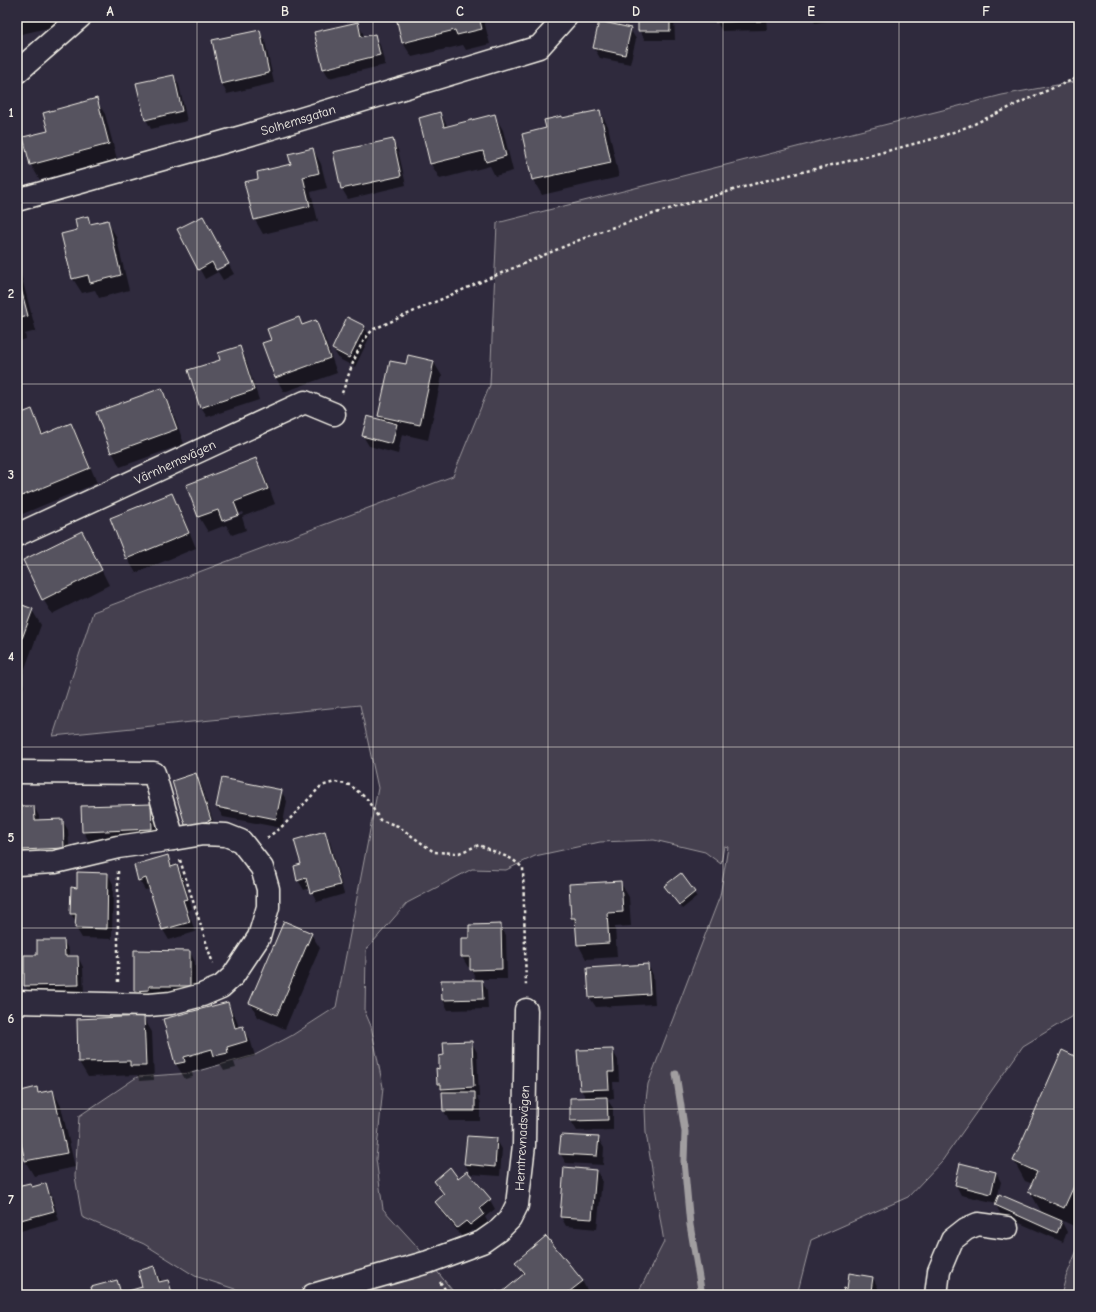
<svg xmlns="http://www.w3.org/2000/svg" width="1096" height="1312" font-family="'Comic Neue',sans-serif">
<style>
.green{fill:#454050;stroke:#9c989c}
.shadow{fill:#0007;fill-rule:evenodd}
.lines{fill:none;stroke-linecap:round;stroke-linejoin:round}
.stream{stroke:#a19ea0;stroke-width:7}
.building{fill:#56525f;stroke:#f4f1e8}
.street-casing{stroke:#f4f1e8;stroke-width:25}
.secondary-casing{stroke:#f4f1e8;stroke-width:25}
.path{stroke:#f4f1e8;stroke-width:2.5;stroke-dasharray:3 3;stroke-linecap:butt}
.street{stroke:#2f2a3d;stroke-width:22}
.secondary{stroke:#2f2a3d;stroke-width:22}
.grid{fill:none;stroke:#f4f1e8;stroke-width:1;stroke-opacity:0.55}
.labels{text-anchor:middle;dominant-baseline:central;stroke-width:4;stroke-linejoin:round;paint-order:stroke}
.street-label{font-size:13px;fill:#f4f1e8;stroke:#2f2a3d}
.neatline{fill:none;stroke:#f4f1e8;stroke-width:1.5}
.grid-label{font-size:13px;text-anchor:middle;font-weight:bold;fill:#f4f1e8}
</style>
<rect width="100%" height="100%" fill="#2f2a3d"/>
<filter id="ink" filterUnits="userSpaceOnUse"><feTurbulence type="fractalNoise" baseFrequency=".025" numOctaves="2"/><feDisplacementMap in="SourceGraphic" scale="8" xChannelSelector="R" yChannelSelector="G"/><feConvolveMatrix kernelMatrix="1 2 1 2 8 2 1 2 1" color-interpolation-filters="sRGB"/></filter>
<g filter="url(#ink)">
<g class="green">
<path d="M1079,81V1012L1023,1046L942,1161L908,1197L811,1240L797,1295H637L664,1242L646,1133L645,1108L648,1084L720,896L728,847L724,846L721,864L705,852L654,840L600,842L535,856L506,870L472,869L407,903L366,950L365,1012L371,1026L383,1087L376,1159L383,1209L415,1244L456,1295H248L247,1293L195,1276L144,1244L82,1217L75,1176L79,1116L137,1077L191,1073L255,1055L291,1036L336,1007L378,788L360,705L53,736L93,612L453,476L490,385L497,223L1002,95Z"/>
<path d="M1079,1245V1295H1061L1066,1277Z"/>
</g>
<g class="shadow">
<path d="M17,17H59L61,25L17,35Z"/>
<path d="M397,17H482L484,21L490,44L466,50L463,45L412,57L403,43Z"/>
<path d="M632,17H674L675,40H645L639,30V22H635Z"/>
<path d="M716,17H766L767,30L722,31L716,21Z"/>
<path d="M812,17H851L815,23Z"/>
<path d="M357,23L363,33L364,38L374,35L380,45L385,65L329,78L324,69Z"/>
<path d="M630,29L636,39L630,64L600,58L594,48Z"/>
<path d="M259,31L265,41L274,83L227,94L222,84Z"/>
<path d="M174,76L179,85L187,121L151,129L146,119Z"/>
<path d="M96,100L105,114L117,159L40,180L31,165L24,138L49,131Z"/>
<path d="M599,111L608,126L619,177L542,195L533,180L523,134L547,129L562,119Z"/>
<path d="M440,113L448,127L494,115L503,130L513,171L495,176L490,166L440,179L431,164L420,118Z"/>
<path d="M392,140L398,150L406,185L348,199L342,189L334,153Z"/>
<path d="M313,149L321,164L327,188L311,192L318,221L263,234L255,220L259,179L292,165Z"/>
<path d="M87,217L92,225L107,221L116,236L129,290L99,298L95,290L82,293L73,279L79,231Z"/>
<path d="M178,230L228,263L216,270V272L229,265L234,274L223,280L218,272L205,279Z"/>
<path d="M17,265L20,271L36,331L25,334L26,339L17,342Z"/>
<path d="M299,318L303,326L315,321L324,336L337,373L284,392L276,378L272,340Z"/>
<path d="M364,326L370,336L355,367L339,359L333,349Z"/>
<path d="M239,347L245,357L259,400L207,417L201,408L221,360Z"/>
<path d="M433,361L442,376L428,440L402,434L398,454L369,446L363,436L382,421L379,416L407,366Z"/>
<path d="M162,390L170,404L184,444L120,467L112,452Z"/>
<path d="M32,411L44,435L71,424L79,439L97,483L20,515L21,518L17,520V450L19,449L17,443V416Z"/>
<path d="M255,460L264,474L275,504L242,517L246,530L232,535L226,525L208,532L199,517L187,486ZM243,512L244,514L223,522V520Z"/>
<path d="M172,494L180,509L196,548L136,573L127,558Z"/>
<path d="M90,547L109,585L52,614L43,599Z"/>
<path d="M17,604L32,610L41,625L21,679L24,686L17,705Z"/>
<path d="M195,774L201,784L216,830L193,837Z"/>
<path d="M281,791L287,801L282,828L223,817L217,807Z"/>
<path d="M150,805L156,814L157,839L89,841L83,831Z"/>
<path d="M34,807L39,816V821L62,820L68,830L70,857L17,864V815L22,814Z"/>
<path d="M325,833L330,842L344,894L317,902L310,888L304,890L298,880L302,865Z"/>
<path d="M168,856L173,867L177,866L183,876L192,909L188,910L195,932L169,940L163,930L150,889L145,890L139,880Z"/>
<path d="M108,874L113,884L112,939L82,938L76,928L77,923L71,914L78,889Z"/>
<path d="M680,874L697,897L682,909L665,886Z"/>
<path d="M620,882L629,897L631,926L615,927L617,957L586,959L578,944L577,926L572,918Z"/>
<path d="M500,926L506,935L507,979H481L487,990L488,1009L448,1010L443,1000L442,981H477L471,969V967H468L462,957V939H470Z"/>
<path d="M311,934L320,948L285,1029L258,1017L250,1002Z"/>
<path d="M64,941L69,951V957H78L83,967L84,995L31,996L25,986L38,956Z"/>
<path d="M190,952L195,962V995L140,1000L135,990Z"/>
<path d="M648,965L653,975L655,1004L596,1007L590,998Z"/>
<path d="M227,1003L236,1018L239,1028L242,1027L251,1042L255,1056L234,1062L236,1068L224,1071L220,1064L192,1072L193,1077L185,1079L176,1064L165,1020Z"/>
<path d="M143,1017L152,1032L154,1080L140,1081L137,1075L88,1077L79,1062L78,1020Z"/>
<path d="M471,1042L477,1052L479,1097H477L480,1103V1121H449L444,1111V1094L438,1084L437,1070H440Z"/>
<path d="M612,1050L618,1060L619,1082H613L614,1098L607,1099L613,1108V1130L577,1131L571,1121L587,1099L581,1090Z"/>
<path d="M1063,1051L1079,1059V1219L1076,1227L1061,1220L1067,1232L1063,1242L1001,1215L996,1205L997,1203L961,1195L956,1185L996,1173L1001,1182L997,1199L1042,1213L1030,1192L1033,1184L1025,1181L1014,1161Z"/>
<path d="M36,1088L40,1094L53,1091L61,1106L75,1167L34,1176L25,1161L17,1121V1093Z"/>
<path d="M598,1138L604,1148L603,1165L566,1163L560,1153Z"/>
<path d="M496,1139L502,1149L500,1176L471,1174L465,1164Z"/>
<path d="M596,1170L602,1180L597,1229L566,1226L561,1217Z"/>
<path d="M458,1179L490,1200L495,1209L485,1217L489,1224L476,1235L472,1230L463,1238L442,1212L436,1202L444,1195L435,1181Z"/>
<path d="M46,1184L51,1194L59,1220L17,1232V1187L32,1188Z"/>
<path d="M17,1235L19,1243H17Z"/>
<path d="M517,1262L582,1281L590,1295H494H500L524,1275Z"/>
<path d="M154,1267L162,1282L167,1281L176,1295H94L116,1281L123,1293L144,1287Z"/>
<path d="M873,1278L878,1288L877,1295H843L848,1290Z"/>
</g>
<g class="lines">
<path class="stream" d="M676,1074L685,1132L684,1161L690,1225L702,1295"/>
</g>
<g class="building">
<path d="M396,17H479L482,29L457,35L455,30L402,43Z"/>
<rect x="638" y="17" width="32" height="14"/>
<path d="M715,17H761V21L715,22Z"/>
<path d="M599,21L631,28L625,55L593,48Z"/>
<path d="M358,22L361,37L375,34L380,55L323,69L314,32Z"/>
<path d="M260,30L269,73L221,84L212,40Z"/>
<path d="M174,75L182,111L145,120L136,83Z"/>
<path d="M97,98L109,144L30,165L23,137L48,131L43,113Z"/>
<path d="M600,110L611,163L532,180L522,134L546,128L544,120L562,116V118Z"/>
<path d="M440,112L444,127L495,114L506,156L486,162L483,151L430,164L419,118Z"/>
<path d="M393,139L401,176L341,189L333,152Z"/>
<path d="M313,148L319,173L303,177L310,206L254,220L244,182L258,179L257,172L291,164L288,154Z"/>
<path d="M88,216L90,224L108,220L121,275L90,283L88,275L72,279L61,234L77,230L75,219Z"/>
<path d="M203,216L229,264L216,270L212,262L198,270L177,229Z"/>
<path d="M17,273L28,316L17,319L19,324L17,325Z"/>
<path d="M299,317L302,325L316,320L330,358L275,378L262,343L271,340L267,329Z"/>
<path d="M347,317L365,326L349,358L332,349Z"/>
<path d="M240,346L254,390L200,408L188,370L220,360L218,353Z"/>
<path d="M408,355L434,361L420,425L378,416L390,361L406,364Z"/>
<path d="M162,388L177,429L111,453L96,412Z"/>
<path d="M32,409L42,435L71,423L90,468L17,498V449H18L17,446V415Z"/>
<path d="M367,416L397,424L392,444L362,436Z"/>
<path d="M256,458L268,489L234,502L239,515L222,521L218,510L198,517L186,485Z"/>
<path d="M172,493L189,533L126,559L110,518Z"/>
<path d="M82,531L102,570L42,600L23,560Z"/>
<path d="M17,603L33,609L17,652Z"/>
<path d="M196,773L211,820L186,828L172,781Z"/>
<path d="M222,778L282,790L276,819L216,807Z"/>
<path d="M151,804L152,829L82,832L81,806Z"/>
<path d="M20,806H34L35,820L63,819L64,848L22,850V854H17V814L21,813Z"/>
<path d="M325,831L340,885L310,893L306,878L297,881L294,866L301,864L294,840Z"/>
<path d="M168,855L171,867L177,865L188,899L183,900L190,922L162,930L146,878L138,881L134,865Z"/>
<path d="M77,872L108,873L107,929L75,928L76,914H70L71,887L77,888Z"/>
<path d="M681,873L695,892L679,905L664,886Z"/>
<path d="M621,881L623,912L607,913L609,943L577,945L575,918H571L569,884Z"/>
<path d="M284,921L312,933L277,1015L249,1003Z"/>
<path d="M501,924L502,969L470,970V957H461V938H469V925Z"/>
<path d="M37,940H64L65,956H78L79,985L24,986V955H37Z"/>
<path d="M134,950L190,951V986H149V990L134,991Z"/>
<path d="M648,964L650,994L589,998L587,968Z"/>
<path d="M441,980H482L483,999L442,1000Z"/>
<path d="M228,1002L235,1028L243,1026L247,1041L227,1047L228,1053L214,1056L212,1049L184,1057L185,1062L175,1064L163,1019Z"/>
<path d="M144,1016L146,1066H130V1061L78,1062L77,1019Z"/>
<path d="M472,1041L474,1087L441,1089V1084H437L436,1068L439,1069V1056L444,1055L443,1042Z"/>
<path d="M613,1049L614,1072H608L609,1089L580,1090L577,1050Z"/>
<path d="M1062,1050L1079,1058V1175L1064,1208L1028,1192L1037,1172L1013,1161Z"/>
<path d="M37,1087L38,1093L53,1090L67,1153L25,1161L17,1126V1092Z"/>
<path d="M442,1092H475V1111H443Z"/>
<path d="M607,1097L608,1120L570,1121V1098Z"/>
<path d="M561,1135L599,1137L597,1156L559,1154Z"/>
<path d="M467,1136L497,1138L495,1167L464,1164Z"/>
<path d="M960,1163L996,1172L991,1194L955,1185Z"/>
<path d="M450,1167L458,1178L467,1171L491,1199L480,1208L484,1214L470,1225L466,1221L457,1228L435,1202L444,1194L434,1181Z"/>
<path d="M564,1167L596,1170L592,1219L560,1217Z"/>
<path d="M30,1183L32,1187L46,1183L54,1211L17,1221V1186Z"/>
<path d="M999,1194L1062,1221L1057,1233L995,1205Z"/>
<path d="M546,1236L583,1281L565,1295H492L497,1291L500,1294L525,1273L515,1262Z"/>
<path d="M154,1266L159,1282L168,1280L173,1295H93L91,1287L117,1280L121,1293L142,1287L138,1271Z"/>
<path d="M849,1273L873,1277L871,1291H876V1295H842L844,1288L847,1289Z"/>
</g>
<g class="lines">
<g class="street-casing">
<g id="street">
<path d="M17,200L245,136L539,47L566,17"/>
<path d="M17,535L305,402L334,414"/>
<path d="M17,772L154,773L173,839L203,834L226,835L241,841L262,868L268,889V907L259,937L233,976L221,987L202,995L171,1003L149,1005L17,1002"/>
<path d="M17,864L55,862L118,847L173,839"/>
<path d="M313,1295L428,1262L482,1242L499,1230L510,1219L517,1205L524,1145L526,1010"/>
<path d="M936,1295L939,1271L952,1240L966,1229L978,1224L1007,1228"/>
</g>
</g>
<g class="secondary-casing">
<path id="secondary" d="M17,72L80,17"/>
</g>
<g class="path">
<path d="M342,393C350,373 357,343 374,329L478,283L596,233L662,211L764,181L853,160L940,137L972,125L1032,97L1079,77"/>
<path d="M267,838L285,824L321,786L335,782L350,785L367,799L380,820L398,826L434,852L459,853L479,845L512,859L523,868L526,987"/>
<path d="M180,860L213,964"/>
<path d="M118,982V871"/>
<path d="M440,1282L449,1295"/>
</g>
<use href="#street" class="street"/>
<use href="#secondary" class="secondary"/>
</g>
</g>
<path class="grid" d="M197,17V1295M373,17V1295M548,17V1295M723,17V1295M899,17V1295M17,203H1079M17,384H1079M17,565H1079M17,747H1079M17,928H1079M17,1109H1079"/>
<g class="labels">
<g class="street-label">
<text transform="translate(298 120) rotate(-17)">Solhemsgatan</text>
<text transform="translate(175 462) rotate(-25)">Värnhemsvägen</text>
<text transform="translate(522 1138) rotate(-87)">Hemtrevnadsvägen</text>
</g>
</g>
<rect width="1096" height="1312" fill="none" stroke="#2f2a3d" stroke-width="44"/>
<rect x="22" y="22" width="1052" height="1268" class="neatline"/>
<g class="grid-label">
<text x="110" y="16">A</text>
<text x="285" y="16">B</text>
<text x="460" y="16">C</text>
<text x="636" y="16">D</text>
<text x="811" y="16">E</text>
<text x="986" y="16">F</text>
<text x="11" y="117">1</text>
<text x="11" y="298">2</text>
<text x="11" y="479">3</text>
<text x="11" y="661">4</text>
<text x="11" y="842">5</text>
<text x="11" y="1023">6</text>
<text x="11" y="1204">7</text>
</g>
</svg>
